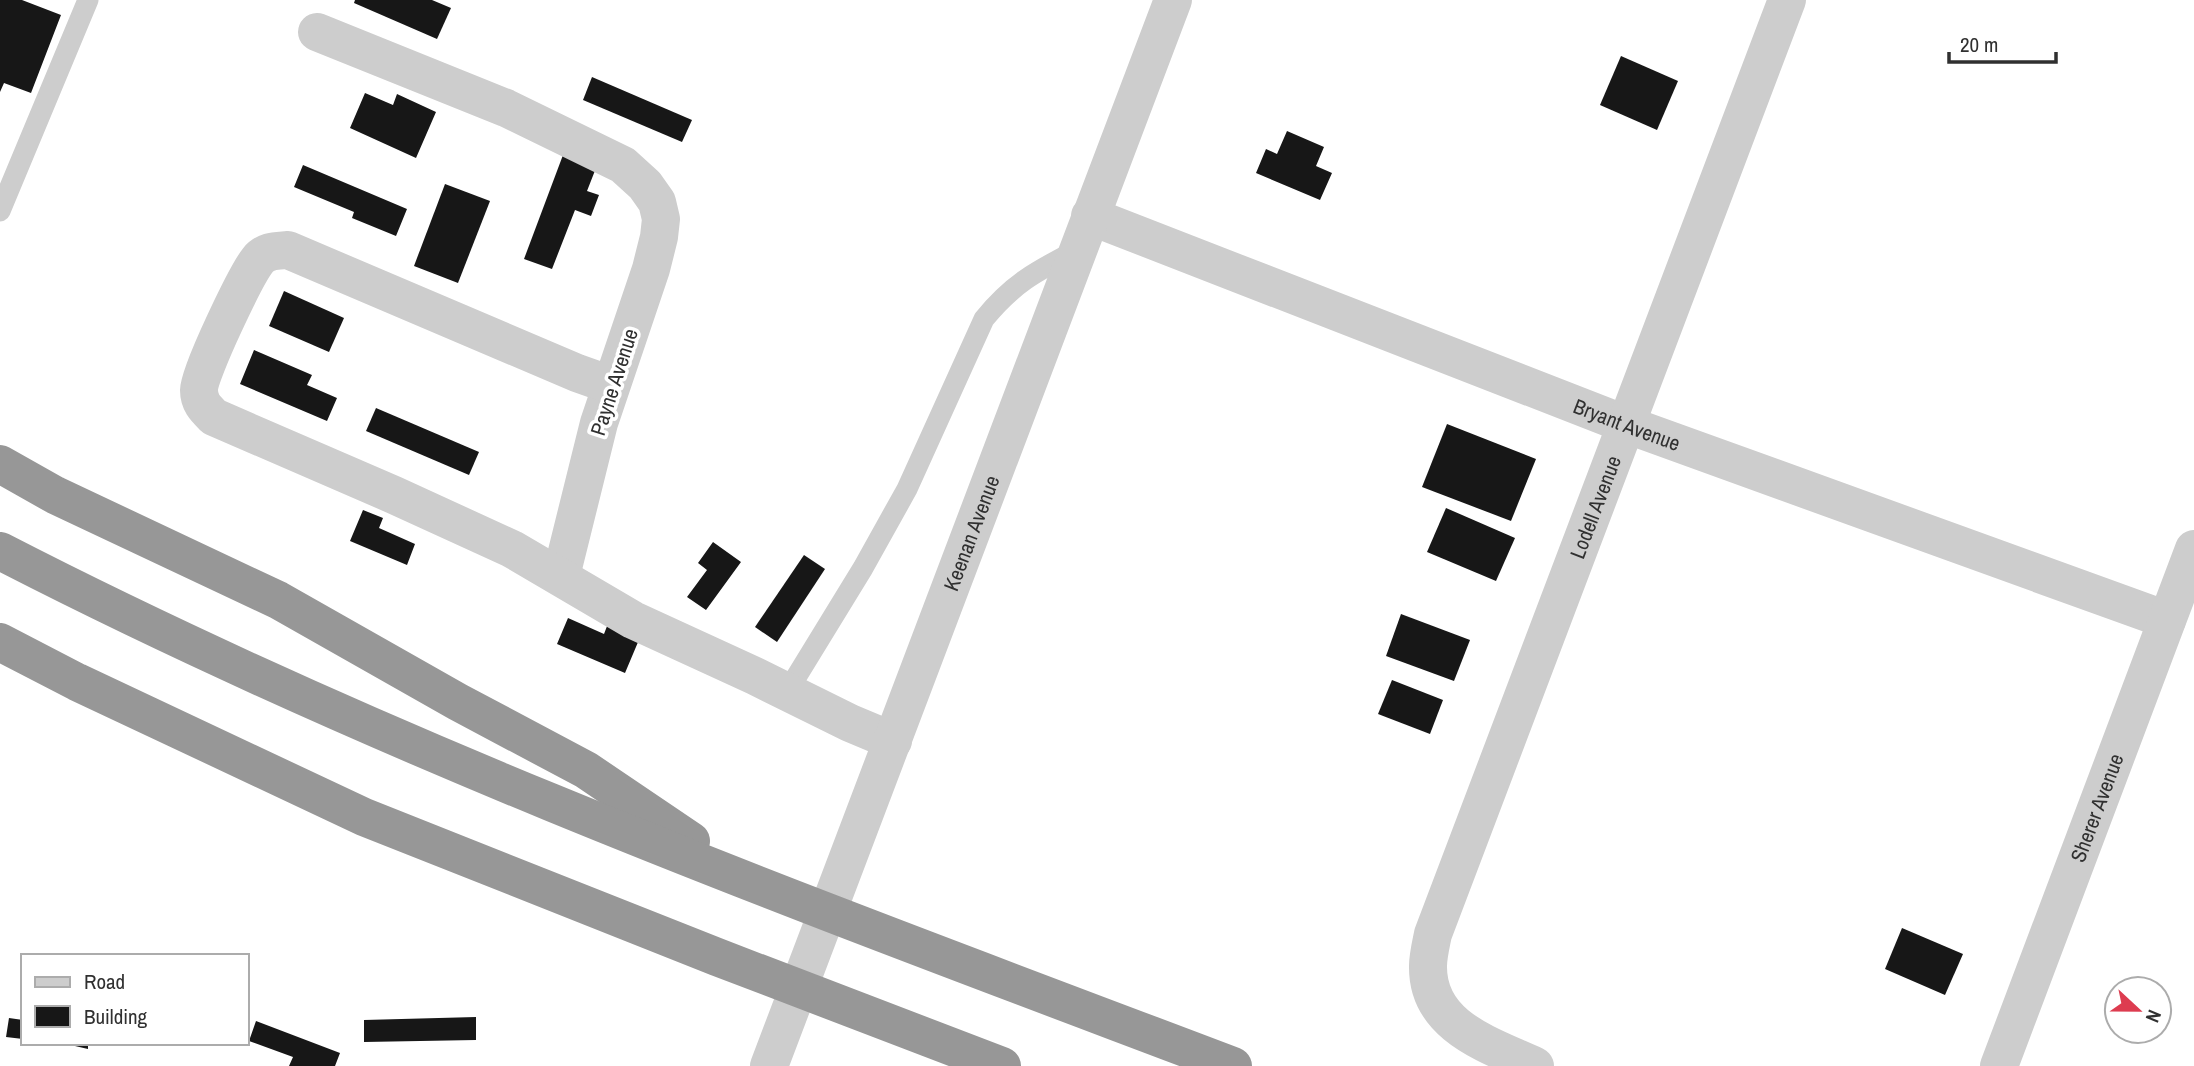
<svg xmlns="http://www.w3.org/2000/svg" width="2194" height="1066" font-family="'Archivo Narrow',sans-serif">
<style>
.building{fill:#171717}
.lines{fill:none;stroke-linecap:round;stroke-linejoin:round}
.service{stroke:#cdcdcd;stroke-width:21}
.minor{stroke:#cdcdcd;stroke-width:38}
.tertiary{stroke:#cdcdcd;stroke-width:38}
.motorway{stroke:#979797;stroke-width:38}
.labels{text-anchor:middle;dominant-baseline:central;stroke-width:7;stroke-linejoin:round;paint-order:stroke}
.street-label{font-size:21px;fill:#303030;stroke:#fff}
</style>
<rect width="100%" height="100%" fill="#fff"/>
<g class="building">
<path d="M0,0H22L61,15L31,93L4,83L0,92Z"/>
<path d="M355,0H432L451,8L437,39L354,3Z"/>
<path d="M1621,56L1678,81L1657,130L1600,105Z"/>
<path d="M592,77L692,120L682,142L583,100Z"/>
<path d="M365,93L393,105L397,94L436,112L416,158L350,128Z"/>
<path d="M1287,131L1324,147L1316,166L1332,173L1320,200L1256,173L1266,149L1277,154Z"/>
<path d="M563,155L596,168L587,191L599,195L591,216L575,210L552,269L524,259Z"/>
<path d="M303,165L407,209L396,236L352,218L354,212L294,187Z"/>
<path d="M445,184L490,201L458,283L414,266Z"/>
<path d="M284,291L344,318L329,352L269,326Z"/>
<path d="M254,350L312,375L307,385L337,398L327,421L240,384Z"/>
<path d="M376,408L479,452L469,475L366,431Z"/>
<path d="M1447,424L1536,459L1511,521L1422,487Z"/>
<path d="M1446,508L1515,538L1496,581L1427,552Z"/>
<path d="M363,510L383,518L379,528L415,544L407,565L350,541Z"/>
<path d="M713,542L741,562L706,610L687,597L707,570L698,563Z"/>
<path d="M804,555L825,569L777,642L755,627Z"/>
<path d="M1401,614L1470,640L1454,681L1386,656Z"/>
<path d="M568,618L604,634L609,621L641,635L625,673L557,644Z"/>
<path d="M1392,680L1443,700L1430,734L1378,714Z"/>
<path d="M1902,928L1963,954L1945,995L1885,969Z"/>
<path d="M476,1017V1040L364,1042V1020Z"/>
<path d="M9,1018L23,1020V1039L6,1037Z"/>
<path d="M256,1021L340,1053L335,1066H289L293,1057L249,1041Z"/>
<path d="M62,1043H88V1049Z"/>
</g>
<g class="lines">
<g class="service">
<path d="M0,211L88,0"/>
<path d="M787,692L863,568L907,489L984,319C1013,283 1037,271 1077,250"/>
</g>
<g class="minor">
<path d="M317,32L506,108L623,165L645,185L657,202L661,219L659,237L651,269L599,423L561,576"/>
<path id="s1" d="M1090,216L1625,424L2167,620"/>
<path d="M611,385L577,373L288,250C277,251 266,250 258,260C246,275 199,373 199,390C199,403 206,409 214,417L394,495L512,549L633,620L755,676L850,723L893,741"/>
<path id="s2" d="M1535,1066C1490,1045 1427,1027 1428,966C1428,956 1431,944 1433,934L1787,0"/>
<path id="s3" d="M1999,1066L2194,549"/>
</g>
<path class="tertiary" id="s4" d="M769,1066L1173,0"/>
<g class="motorway">
<path d="M0,464L55,495L278,600L458,702L586,770L691,841"/>
<path d="M0,551C396,755 816,908 1233,1066"/>
<path d="M0,642L77,682L364,817L717,957L1002,1066"/>
</g>
</g>
<g class="labels">
<g class="street-label">
<text transform="translate(614 382) rotate(-72)">Payne Avenue</text>
<text stroke="none"><textPath href="#s1" startOffset="576">Bryant Avenue</textPath></text>
<text stroke="none"><textPath href="#s2" startOffset="646">Lodell Avenue</textPath></text>
<text stroke="none"><textPath href="#s4" startOffset="570">Keenan Avenue</textPath></text>
<text stroke="none"><textPath href="#s3" startOffset="276">Sherer Avenue</textPath></text>
</g>
</g>
<rect x="21" y="954" width="228" height="91" fill="#ffffff" stroke="#acacac" stroke-width="2"/>
<rect x="35" y="977" width="35" height="10" fill="#cdcdcd" stroke="#acacac" stroke-width="2"/>
<text x="84" y="989" font-size="21" fill="#303030">Road</text>
<rect x="35" y="1006" width="35" height="21" fill="#171717" stroke="#acacac" stroke-width="2"/>
<text x="84" y="1024" font-size="21" fill="#303030">Building</text>
<g transform="translate(2138 1010) rotate(112)"><circle r="33" fill="#ffffff" stroke="#acacac" stroke-width="2"/>
<path d="M0-5L12 26L0 18L-12 26Z" fill="#dd3c50"/>
<text y="-10" font-size="19" font-weight="bold" text-anchor="middle" fill="#303030">N</text>
</g>
<path d="M1949 52v10h107v-10" fill="none" stroke="#303030" stroke-width="3.5"/>
<text x="1960" y="52" font-size="21" fill="#303030" stroke="#ffffff" stroke-width="5" paint-order="stroke">20 m</text>
</svg>
